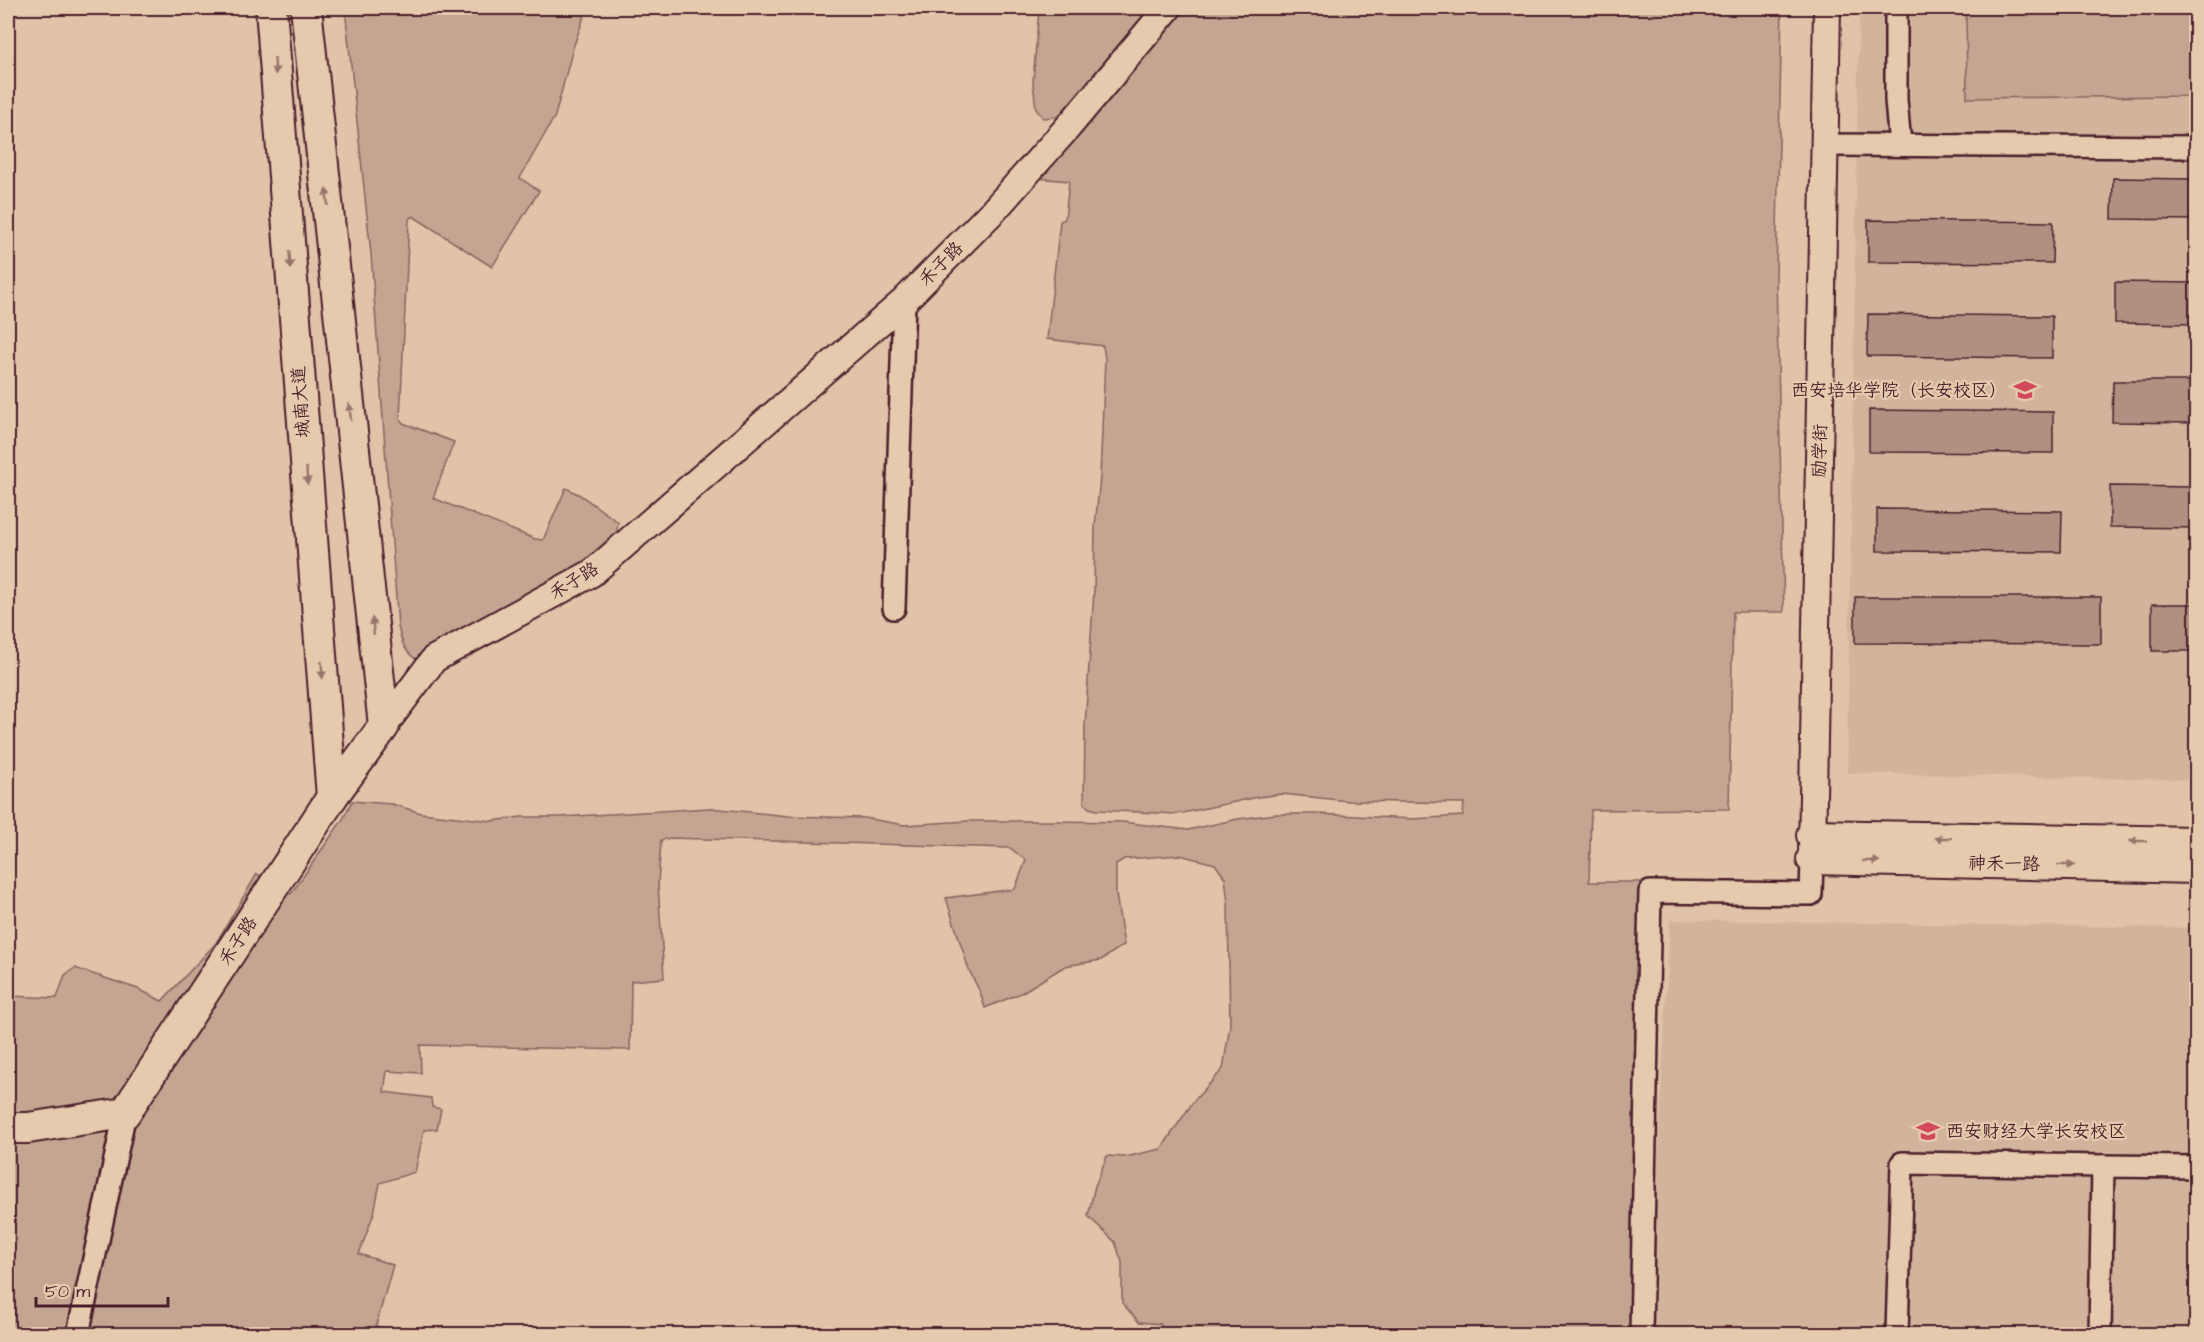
<svg xmlns="http://www.w3.org/2000/svg" width="2204" height="1342" font-family="'Architects Daughter','LXGW WenKai TC',sans-serif">
<style>
.built{fill:#d2b49c}
.green{fill:#c4a591;stroke:#87625e;stroke-width:1.5}
.building{fill:#b29081;stroke:#4a1f2b;stroke-width:1.5}
.lines{fill:none;stroke-linecap:round;stroke-linejoin:round}
.minor-casing{stroke:#4a1f2b;stroke-width:26}
.tertiary-casing{stroke:#4a1f2b;stroke-width:30}
.secondary-casing{stroke:#4a1f2b;stroke-width:34}
.minor{stroke:#e6caad;stroke-width:21}
.tertiary{stroke:#e6caad;stroke-width:26}
.secondary{stroke:#e6caad;stroke-width:30}
.oneway{fill:#98746c}
.labels{text-anchor:middle;dominant-baseline:central;stroke-width:4.5;stroke-linejoin:round;paint-order:stroke}
.street-label{font-size:18px;fill:#4a1f2b;stroke:#e6caad}
.poi-label{font-size:18px;fill:#4a1f2b;stroke:#e6caad;text-anchor:end}
</style>
<rect width="100%" height="100%" fill="#e0c3a8"/>
<filter id="ink" filterUnits="userSpaceOnUse"><feTurbulence type="fractalNoise" baseFrequency=".0167" numOctaves="2"/><feDisplacementMap in="SourceGraphic" scale="12" xChannelSelector="R" yChannelSelector="G"/><feConvolveMatrix kernelMatrix="1 2 1 2 8 2 1 2 1" color-interpolation-filters="sRGB"/></filter>
<g filter="url(#ink)">
<g class="built">
<path d="M1859,8H2196V780L1847,773Z"/>
<path d="M1670,920L2196,928V1334H1649Z"/>
</g>
<g class="green">
<path d="M345,8H587L573,48L555,116L520,178L539,191L492,267L413,216L409,219L400,419L403,423L454,442L433,498L535,539L543,540L566,488L580,495L618,522L617,531L592,555L531,601L420,661C405,655 401,641 398,626L371,254Z"/>
<path d="M1039,8H1782L1776,276L1784,612H1733L1729,809L1591,810L1589,882H1653L1634,1334H1161V1324L1139,1322L1122,1303V1262L1115,1242L1088,1216L1095,1186L1107,1156L1125,1157L1161,1149L1193,1102L1223,1069L1230,1025L1228,903L1225,878L1215,864L1180,855L1124,859L1116,864V894L1124,945L1101,960L1065,966L1021,993L985,1008L980,992L969,970L946,898L1015,889L1026,860L1010,848L670,838L661,840L658,884L664,978L631,981L630,1050L420,1045L421,1073L387,1071L384,1092L431,1098L432,1107L441,1109L437,1129L424,1130L415,1172L380,1183L374,1213L359,1254L393,1265L376,1326L392,1331V1334H8V996L57,998L65,975L75,968L138,989L162,1001L216,943L257,874L291,894L343,819L352,801L392,804L421,813L492,821L521,817H560L710,808L788,816L865,818L904,825L969,821H1047L1122,822L1188,830L1238,819L1276,814H1319L1412,819L1463,816L1464,803L1349,801L1282,794L1258,797L1178,814L1097,810L1089,808L1084,803L1085,726L1094,591L1095,527L1100,478L1105,359L1103,346L1047,339L1060,221L1065,219L1069,181L1038,178L1063,116L1043,118L1036,109L1033,82Z"/>
<path d="M1966,8H2196V96L1967,98Z"/>
</g>
<g class="building">
<path d="M2113,178L2196,179V220L2112,219Z"/>
<path d="M1868,220L2053,222L2052,263L1868,262Z"/>
<path d="M2115,282L2196,283V324L2115,323Z"/>
<path d="M1868,314L2052,316V358L1867,356Z"/>
<path d="M2113,381H2196V423L2112,422Z"/>
<path d="M1869,410L2053,412V453L1869,452Z"/>
<path d="M2110,486L2196,487V528L2110,527Z"/>
<path d="M1877,509L2062,511L2061,552L1877,551Z"/>
<path d="M1855,597H2101V644L1855,643Z"/>
<rect x="2152" y="604" width="44" height="47"/>
</g>
<g class="lines">
<g class="minor-casing">
<g id="minor">
<path d="M1896,8V100L1900,145"/>
<path d="M1826,145L2196,147"/>
<path d="M894,608L904,301"/>
<path d="M78,1334L125,1113"/>
<path d="M1641,1334L1650,892L1811,894L1812,859"/>
<path d="M1897,1334L1902,1163L2103,1166"/>
<path d="M2100,1334L2103,1166L2196,1167"/>
</g>
</g>
<g class="tertiary-casing">
<g id="tertiary">
<path d="M384,726L434,659L592,573L904,301L995,209L1069,126L1168,8"/>
<path d="M1812,853L1827,8"/>
</g>
</g>
<g class="secondary-casing">
<g id="secondary">
<path d="M271,8L332,797"/>
<path d="M1812,835L2196,842"/>
<path d="M1812,859L2196,868"/>
<path d="M8,1128H28L125,1113L332,797L384,726L306,8"/>
</g>
</g>
<use href="#minor" class="minor"/>
<use href="#tertiary" class="tertiary"/>
<use href="#secondary" class="secondary"/>
</g>
<defs><path id="oneway-solid" d="M-6-.8H1V-3.2L6.5 0L1 3.2V.8H-6Z" transform="scale(1.5)"/></defs>
<g class="oneway">
<use href="#oneway-solid" transform="translate(275 66) rotate(86)"/>
<use href="#oneway-solid" transform="translate(327 197) rotate(-96)"/>
<use href="#oneway-solid" transform="translate(290 260) rotate(86)"/>
<use href="#oneway-solid" transform="translate(350 412) rotate(-96)"/>
<use href="#oneway-solid" transform="translate(307 476) rotate(86)"/>
<use href="#oneway-solid" transform="translate(373 626) rotate(-96)"/>
<use href="#oneway-solid" transform="translate(322 670) rotate(86)"/>
<use href="#oneway-solid" transform="translate(1943 838) rotate(-179)"/>
<use href="#oneway-solid" transform="translate(2138 841) rotate(-179)"/>
<use href="#oneway-solid" transform="translate(1871 861) rotate(1)"/>
<use href="#oneway-solid" transform="translate(2066 865) rotate(1)"/>
</g>
</g>
<defs>
<g id="university-bare" transform="scale(1.8)"><path d="M0-5L7-2L0 1L-7-2ZM-4 1L0 2.5L4 1V4Q0 6-4 4Z" fill="#d1495b" stroke="#e6caad" stroke-width="2.5" paint-order="stroke"/></g>
</defs>
<g fill-rule="evenodd">
<use href="#university-bare" x="2025" y="390"/>
<use href="#university-bare" x="1928" y="1131"/>
</g>
<g class="labels">
<g class="street-label">
<text transform="translate(941 264) rotate(-45)">禾子路</text>
<text transform="translate(301 402) rotate(-94)">城南大道</text>
<text transform="translate(1820 451) rotate(-89)">励学街</text>
<text transform="translate(574 581) rotate(-32)">禾子路</text>
<text transform="translate(2004 864) rotate(1)">神禾一路</text>
<text transform="translate(238 941) rotate(-57)">禾子路</text>
</g>
<g class="poi-label">
<text x="2007" y="390">西安培华学院（长安校区）</text>
<text x="1946" y="1131" text-anchor="start">西安财经大学长安校区</text>
</g>
</g>
<rect width="2204" height="1342" fill="none" stroke="#e6caad" stroke-width="30"/>
<rect x="15" y="15" width="2174" height="1312" fill="none" stroke="#4a1f2b" stroke-width="2" filter="url(#ink)"/>
<path d="M36 1297v9h132v-9" fill="none" stroke="#4a1f2b" stroke-width="3"/>
<text x="45" y="1297" font-size="18" fill="#4a1f2b" stroke="#e6caad" stroke-width="4.5" paint-order="stroke">50 m</text>
</svg>
